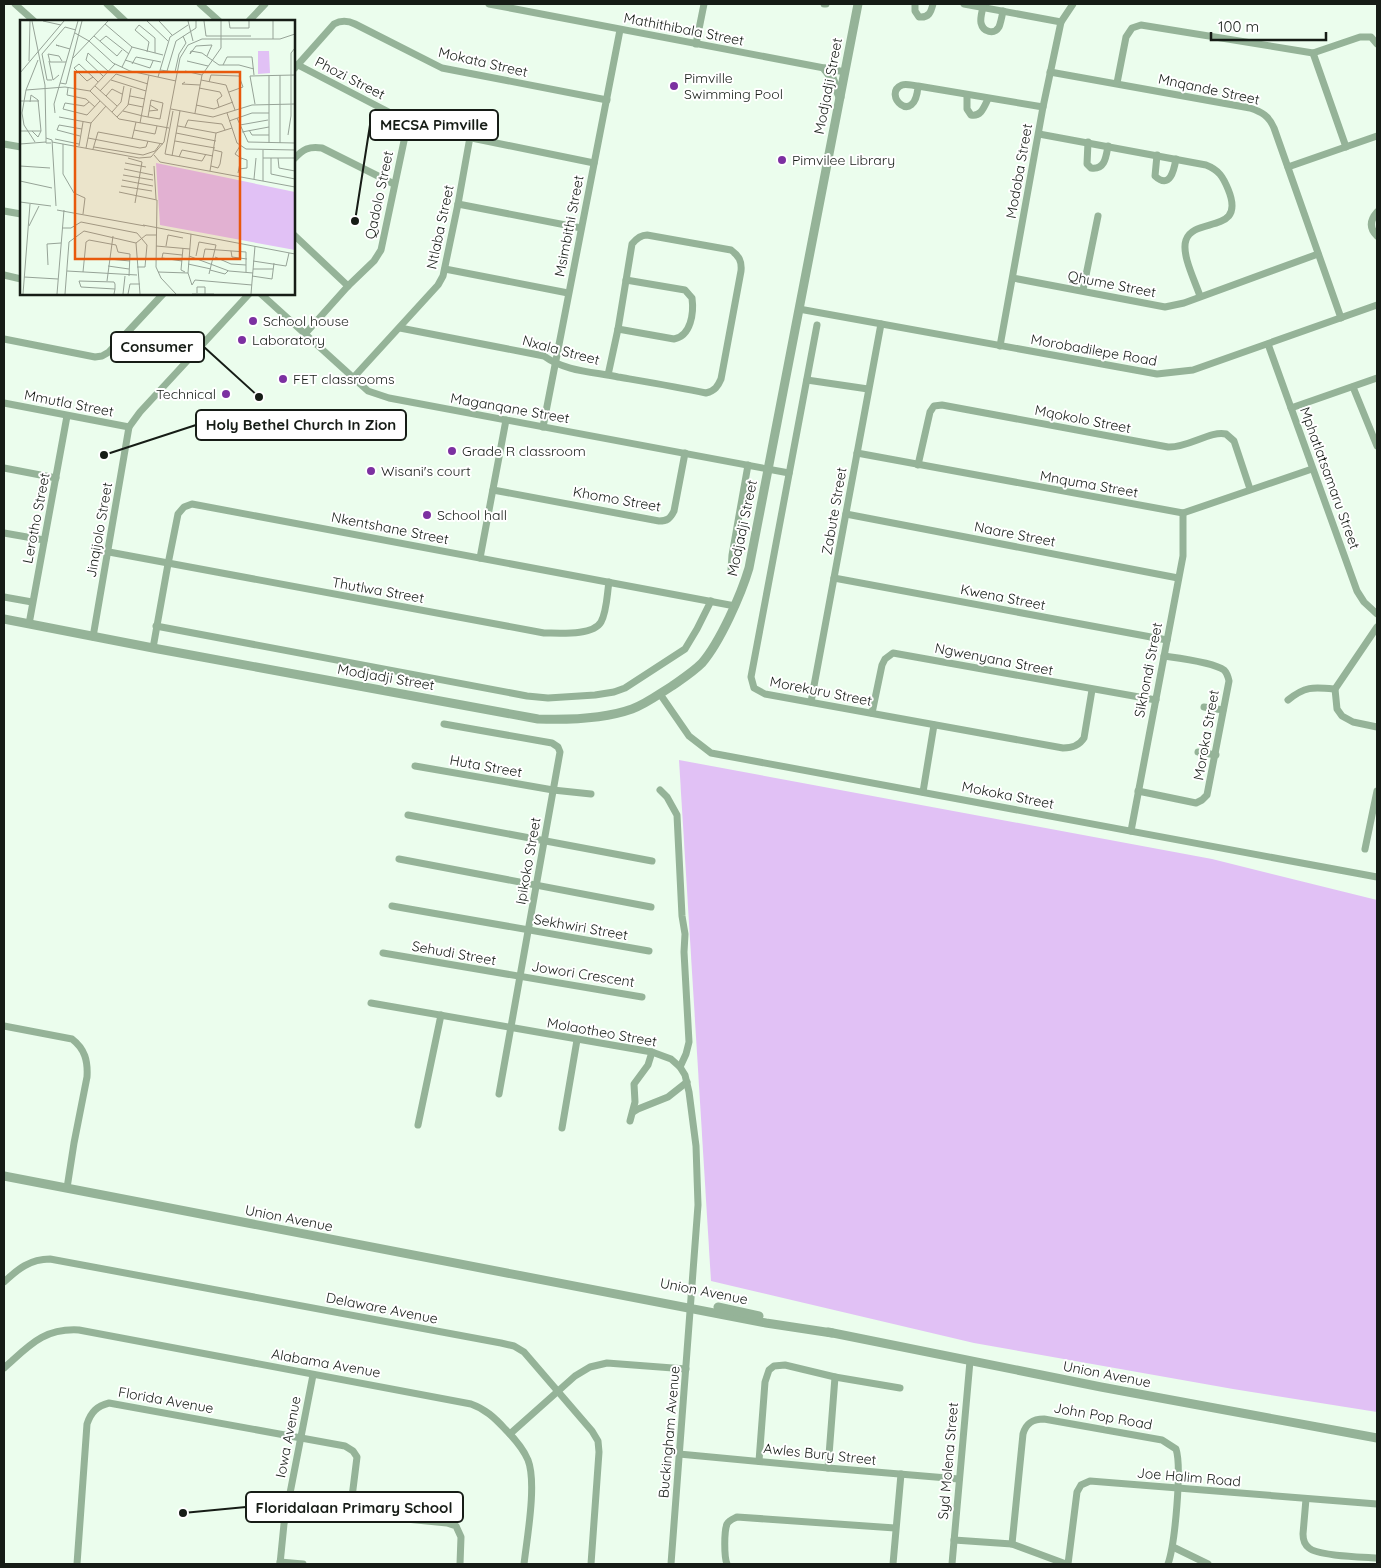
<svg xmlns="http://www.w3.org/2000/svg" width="1381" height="1568" font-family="Quicksand,sans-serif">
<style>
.green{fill:#e1c1f5}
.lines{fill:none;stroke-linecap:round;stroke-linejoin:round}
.minor{stroke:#95b398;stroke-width:7}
.tertiary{stroke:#95b398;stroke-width:9}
.poi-dot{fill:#7c30a1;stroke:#fff;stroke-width:2}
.labels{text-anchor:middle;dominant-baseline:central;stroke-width:4;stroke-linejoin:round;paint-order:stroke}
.street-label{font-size:14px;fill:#161c16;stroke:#fff}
.poi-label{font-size:14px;fill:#161c16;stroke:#fff;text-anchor:start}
.inset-road{fill:none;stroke:#96a397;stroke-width:1}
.view{fill:#e8590c;fill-opacity:0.15;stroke:#e8590c;stroke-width:2.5}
.inset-edge{fill:none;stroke:#161c16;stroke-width:2.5}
.leader{fill:none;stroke:#161c16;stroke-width:2}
.callout-dot{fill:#161c16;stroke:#fff;stroke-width:2}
.callout{fill:#fff;stroke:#161c16;stroke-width:2}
.callout-label{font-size:15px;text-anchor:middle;font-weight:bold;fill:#161c16}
</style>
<rect width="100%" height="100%" fill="#ebfded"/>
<path class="green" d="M679,760L1212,859L1377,900V1412L1233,1389L974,1343L711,1281Z"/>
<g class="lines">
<g class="minor">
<path d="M15,4L34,21"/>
<path d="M107,4L125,21"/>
<path d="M200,4L219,21"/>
<path d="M489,4L845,72"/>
<path d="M824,4H826"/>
<path d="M915,4V11L919,17C929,18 931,12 933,4"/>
<path d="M964,4L1061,22"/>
<path d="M983,7C982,12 980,18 981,23C983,32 994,35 999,27C1001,22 1002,16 1003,11"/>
<path d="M249,21L265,4"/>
<path d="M696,44L704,4"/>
<path d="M1313,53L1346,147"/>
<path d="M298,65L408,122L423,128L594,163"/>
<path d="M294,69L334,24C341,20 347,20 355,24L442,68L607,100"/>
<path d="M1050,72L1250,108C1262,112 1269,116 1274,128L1341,318"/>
<path d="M1117,83L1126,37L1132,28L1141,25L1313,53L1360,37H1371L1377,44"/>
<path d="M918,86C915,128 881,94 902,85C907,83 913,86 918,86L1043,107"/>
<path d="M967,95V109L971,115C981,117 984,107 988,99"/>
<path d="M1039,134L1206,165C1219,170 1223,177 1228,189C1247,235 1194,216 1186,240C1181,254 1195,281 1200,296"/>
<path d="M1088,142L1087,164L1091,168C1105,170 1106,157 1108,146"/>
<path d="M4,144L21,147"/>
<path d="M1157,155L1155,176C1170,190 1174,170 1176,159"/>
<path d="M294,159C303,149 309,146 322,148L394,184"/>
<path d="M1288,167L1377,136"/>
<path d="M458,204L581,228"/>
<path d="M4,211L21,214"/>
<path d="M1377,212C1370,220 1369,228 1377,236"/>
<path d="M294,235L348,286"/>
<path d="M445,269L568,293"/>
<path d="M4,275L21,279"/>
<path d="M1013,278L1165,307L1184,303L1318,254"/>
<path d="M1083,290L1098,216"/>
<path d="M261,294L368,391L389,398L789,473"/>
<path d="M799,309L1157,374L1193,370L1377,305"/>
<path d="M817,325L751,677L754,688L765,694L1063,748C1072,748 1079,746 1084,738L1092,690"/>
<path d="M400,328L544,356C564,371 594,372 618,377C647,382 677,387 706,393C715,391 718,386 721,379L741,271C742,261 739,256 731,250L647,235C640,235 636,239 632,244L618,329L608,375"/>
<path d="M618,329L674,339C691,336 694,313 692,298L685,290L626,280"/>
<path d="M305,334L348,286L374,261L381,250L408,122"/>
<path d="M4,339L95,357L102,356L109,352L163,294"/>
<path d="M1268,344L1357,591L1364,602L1377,614"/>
<path d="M1000,346L1043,107L1061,22L1073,4"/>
<path d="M353,378L438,285L443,276L458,204L470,137"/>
<path d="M807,380L868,389"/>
<path d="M1353,387L1377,446"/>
<path d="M4,403L129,427"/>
<path d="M1291,408L1377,378"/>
<path d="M543,427L620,30"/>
<path d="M857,453L1183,513L1312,469"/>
<path d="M918,465L930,412L934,406L942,405L1168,447C1188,448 1211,430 1226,434L1234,441L1250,489"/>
<path d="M4,468L56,478"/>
<path d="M493,490L659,521C667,521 670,519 674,511L685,453"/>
<path d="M846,514L1178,578"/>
<path d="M4,533L44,540"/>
<path d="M109,552L544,633C559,633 593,636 601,622C607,611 607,594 609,582"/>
<path d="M480,558L506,420"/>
<path d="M731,570L732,555L748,465"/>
<path d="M834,578L1167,640"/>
<path d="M4,597L32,602"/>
<path d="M29,624L67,416"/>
<path d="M156,626L527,696L548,698L595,695L614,692L625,688L685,649L697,629L711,601"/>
<path d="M1377,627L1335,689L1337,709L1342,716L1353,722L1377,727"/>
<path d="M93,637L129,427L140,412L249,294"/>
<path d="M153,648L168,564L178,514L184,507L192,504L735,606"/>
<path d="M660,694L689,736L711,753L1377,877"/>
<path d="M1288,700C1305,686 1313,687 1335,689"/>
<path d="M811,702L881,324"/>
<path d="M1204,707L1223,710"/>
<path d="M872,713L882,665L885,659L893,653L1156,700"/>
<path d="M444,724L552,743L558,747L560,752L499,1094"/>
<path d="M1198,752L1216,755"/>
<path d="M415,766L553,790L591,794"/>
<path d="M660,790L667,797L677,815L682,916L685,934L684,952L689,1042L686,1054L680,1067"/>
<path d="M1138,791L1196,803L1202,800L1207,795L1229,681C1228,676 1227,673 1224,670C1213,662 1178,658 1164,656"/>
<path d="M923,792L934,725"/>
<path d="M408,815L652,861"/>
<path d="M1131,831L1183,556V513"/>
<path d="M1365,849L1377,791"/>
<path d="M399,859L651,907"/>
<path d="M392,906L649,951"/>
<path d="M383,953L642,997"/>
<path d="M371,1003L652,1052L671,1059L680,1067L685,1075L689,1092L696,1146L698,1205L671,1564"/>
<path d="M4,1026L72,1039C85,1049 88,1061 87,1077L74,1143L67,1188"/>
<path d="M633,1112L638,1109L668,1097L687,1082"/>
<path d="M630,1121L635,1102L634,1084L648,1065L652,1052"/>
<path d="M418,1125L441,1015"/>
<path d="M562,1128L577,1040"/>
<path d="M4,1282C18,1269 30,1259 50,1259L501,1343L514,1346L524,1352L592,1431L598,1441L599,1452L591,1564"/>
<path d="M4,1368C29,1346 43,1328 79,1330L471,1404C485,1409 494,1417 505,1429C514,1438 523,1448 528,1460C537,1483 527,1538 524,1564"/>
<path d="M510,1434L575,1376L590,1367L607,1363L686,1369"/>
<path d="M679,1454L828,1468L959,1479"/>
<path d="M759,1461L765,1382L769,1370L774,1366L785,1365L835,1377L900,1388"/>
<path d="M828,1468L835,1377"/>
<path d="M1306,1499L1303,1534C1303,1539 1305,1545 1309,1548C1318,1556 1363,1557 1377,1558"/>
<path d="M954,1540L1012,1544L1066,1564"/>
<path d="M1012,1544L1023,1434C1026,1423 1033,1419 1044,1419L1162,1440L1176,1449C1182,1467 1175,1544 1168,1564"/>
<path d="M1173,1547L1208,1564"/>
<path d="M280,1562L303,1564"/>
<path d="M77,1564L87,1424C91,1412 97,1406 109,1403L345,1446L353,1451L357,1457L352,1497L356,1508L365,1513L375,1516L447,1523L456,1526L461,1537L460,1564"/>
<path d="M280,1564L284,1524L313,1375"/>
<path d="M727,1564C724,1557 724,1531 727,1524C729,1520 733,1519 737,1517L895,1528"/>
<path d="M893,1564L901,1474"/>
<path d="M952,1564L970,1361"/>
<path d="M1068,1564L1077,1492L1081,1485L1090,1481L1377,1504"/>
</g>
<g class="tertiary">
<path d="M825,69L832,78L840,97"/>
<path d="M4,619L153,648L538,719C568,720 604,719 632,709C646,704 659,694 672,686C682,679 693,672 702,663C720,642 741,595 749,568L858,4"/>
<path d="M4,1176L766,1323L832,1333"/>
<path d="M718,1307L759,1316"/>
<path d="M828,1332L1101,1387L1377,1438"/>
</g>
</g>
<g class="poi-dot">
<circle cx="674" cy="86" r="5"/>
<circle cx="782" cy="160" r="5"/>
<circle cx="253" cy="321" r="5"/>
<circle cx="242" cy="340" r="5"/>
<circle cx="283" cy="379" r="5"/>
<circle cx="226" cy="394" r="5"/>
<circle cx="452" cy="451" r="5"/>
<circle cx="371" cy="471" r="5"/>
<circle cx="427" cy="515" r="5"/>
</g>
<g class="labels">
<g class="street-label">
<text transform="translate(684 29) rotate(11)">Mathithibala Street</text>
<text transform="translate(483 62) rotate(13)">Mokata Street</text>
<text transform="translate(350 78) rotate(27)">Phozi Street</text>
<text transform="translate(828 86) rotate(-79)">Modjadji Street</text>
<text transform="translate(1209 89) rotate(12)">Mnqande Street</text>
<text transform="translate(1019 171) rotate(-80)">Modoba Street</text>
<text transform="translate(379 195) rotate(-78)">Qadolo Street</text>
<text transform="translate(569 226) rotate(-79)">Msimbithi Street</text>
<text transform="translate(440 227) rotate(-78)">Ntlaba Street</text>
<text transform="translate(1112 284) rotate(11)">Qhume Street</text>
<text transform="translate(561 350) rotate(15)">Nxala Street</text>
<text transform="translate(1094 350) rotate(10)">Morobadilepe Road</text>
<text transform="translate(69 403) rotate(11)">Mmutla Street</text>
<text transform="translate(510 408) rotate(10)">Maganqane Street</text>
<text transform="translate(1083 419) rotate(11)">Mqokolo Street</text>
<text transform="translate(1330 478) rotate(70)">Mphatlatsamaru Street</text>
<text transform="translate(1089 484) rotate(10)">Mnquma Street</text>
<text transform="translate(617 499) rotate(10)">Khomo Street</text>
<text transform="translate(834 511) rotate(-80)">Zabute Street</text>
<text transform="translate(36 518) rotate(-79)">Lerotho Street</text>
<text transform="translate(390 528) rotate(11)">Nkentshane Street</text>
<text transform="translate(742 528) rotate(-78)">Modjadji Street</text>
<text transform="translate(99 530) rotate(-80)">Jinqijolo Street</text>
<text transform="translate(1015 534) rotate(11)">Naare Street</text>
<text transform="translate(378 590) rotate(10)">Thutlwa Street</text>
<text transform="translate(1003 597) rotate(11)">Kwena Street</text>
<text transform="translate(994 659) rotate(11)">Ngwenyana Street</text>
<text transform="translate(1148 670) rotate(-79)">Sikhondi Street</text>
<text transform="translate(386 677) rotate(10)">Modjadji Street</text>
<text transform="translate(821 691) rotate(11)">Morekuru Street</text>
<text transform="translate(1206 735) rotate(-80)">Moroka Street</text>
<text transform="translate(486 766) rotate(10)">Huta Street</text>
<text transform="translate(1008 795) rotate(11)">Mokoka Street</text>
<text transform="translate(528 861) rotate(-80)">Ipikoko Street</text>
<text transform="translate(581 927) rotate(10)">Sekhwiri Street</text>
<text transform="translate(454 953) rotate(10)">Sehudi Street</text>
<text transform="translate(583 974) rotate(9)">Jowori Crescent</text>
<text transform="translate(602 1032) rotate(10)">Molaotheo Street</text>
<text transform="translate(289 1218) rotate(11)">Union Avenue</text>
<text transform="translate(704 1291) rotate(11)">Union Avenue</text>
<text transform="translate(382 1308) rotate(11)">Delaware Avenue</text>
<text transform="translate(326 1363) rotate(10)">Alabama Avenue</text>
<text transform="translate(1107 1374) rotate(11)">Union Avenue</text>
<text transform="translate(166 1400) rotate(10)">Florida Avenue</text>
<text transform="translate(1103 1416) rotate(10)">John Pop Road</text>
<text transform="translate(669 1432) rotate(-85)">Buckingham Avenue</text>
<text transform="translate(288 1437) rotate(-79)">Iowa Avenue</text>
<text transform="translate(820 1454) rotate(6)">Awles Bury Street</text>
<text transform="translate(948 1461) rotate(-85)">Syd Molena Street</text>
<text transform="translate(1189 1477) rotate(5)">Joe Halim Road</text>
</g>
<g class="poi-label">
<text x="684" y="78">Pimville<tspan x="684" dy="16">Swimming Pool</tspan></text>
<text x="792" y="160">Pimvilee Library</text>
<text x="263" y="321">School house</text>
<text x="252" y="340">Laboratory</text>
<text x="293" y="379">FET classrooms</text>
<text x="216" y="394" text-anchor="end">Technical</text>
<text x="462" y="451">Grade R classroom</text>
<text x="381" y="471">Wisani's court</text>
<text x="437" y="515">School hall</text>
</g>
</g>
<g transform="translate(20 20)">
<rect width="275" height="275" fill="#ebfded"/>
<path d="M238,31H249L250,53L238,54ZM136,143L275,172V230L140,205Z" fill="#e1c1f5"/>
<path class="inset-road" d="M12,1L25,65L26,118M23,1L41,5M127,1L148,21M139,1L152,15M168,1L173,21M184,1L186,16M209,1L210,8H229V1M253,1V19M85,4L112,27L143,35M55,13L69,21L93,43L110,51L156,61M74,16L97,36L102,30M186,16H231M80,21L86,16L109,34M39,26L36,25L50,29M171,31L182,33L199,45H219L234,49M171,31L170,34L176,26L192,25L187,36M127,32L129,22L115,10L119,5L135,18V33M53,38L88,1M105,40L130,48L133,41M9,41L10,1M29,41L33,60L39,55M42,41L39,36L28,34L30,42H46M167,41L188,46M112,44L116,37L141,42M203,45L207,37H232L234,55M102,47L112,27M140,50L155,52L159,34L166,23L163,16M147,51L156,21L176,8V1M165,51L182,55M0,53L44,1M249,55V123M83,56L66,40L68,33L88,51M73,57L67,61L54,48L59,44L73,57L78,62M138,57L150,17L168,5M32,60H27L22,34L45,7L56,10M91,60L126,71M181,60L206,65L215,90M165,62L162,64L180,65M189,62L191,55L219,56L223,67L209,72M40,63L46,64L62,1M75,66L97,86M48,68L47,75L66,79L75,87M179,68L200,72L202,76L197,80L199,87M6,70L45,67L70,71L99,99L149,108M70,71L95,44M80,71L96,54L128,64M86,76L92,69L102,74M110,76L125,79M0,81H19M69,82L64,86L45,83L43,89L67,95L80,81M108,84L123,87M235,84L230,56L275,55M176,85L194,89L213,82M151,89L193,97L232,85L275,84M103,91L123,96L128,97L140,99L143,83L131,80L128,97M129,91L138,90L130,85M153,91L145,134L182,141L186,134M92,92L101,82L104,66M35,93L34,84L58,1M175,93L182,55L201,28V1M207,93L217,123L226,129L275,130M39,97L71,103M97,97L108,85L111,68M217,98L228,122L275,123M209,101L232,93H249M120,103L129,55M220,105L248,100M158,106L196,113L212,108M165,107L168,100L202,104L205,110M114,110L135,114L137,106M229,110L232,115H249M0,111H21L18,80L11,75L10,82M12,111L18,117L21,111M222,112L249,107M156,113L196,121M268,115L271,96V33L275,28M60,116L37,110L39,105L62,109M68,118L120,128L126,127L128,121M35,119L59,124M112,119L116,102M155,121L195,128M15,122L4,105L2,93L6,70L18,40M32,122L119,138L131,137L144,122L160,38L168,25L182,19H260L275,14M31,123H26V118L32,120L36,186M260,123V55M0,124L26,122M43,124V154L54,173L65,178L63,194M59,126L63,102M74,127L123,135L135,131L140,124M66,128L71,103L86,86M73,129L78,112L143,124M134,135L140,142L275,167M152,136L160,91M159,137L162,130L193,136M108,138L122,142L115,183M243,138H275M251,138V154L275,159M258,138L259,148L275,151M105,143L126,147M0,146L30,148M134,146L136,179M191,146L198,148L200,144L202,132L194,130M104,149L133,155M219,149L227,148V140L221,138M190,151L196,113M218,153L221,138L215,134L220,126M103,155L133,160M234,159L236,138M102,160L133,166M0,161L32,168M243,161V130M101,166L132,171M99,172L137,180L136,247L141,258L156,274M0,182L31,186M37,190L125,206M123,205L275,234M9,206L19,186M42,208H51L61,202L117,213L127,225L125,247H117M171,214L168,253L172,265L175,260M116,223L126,215H137M136,226L170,229M146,226L148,215L163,218M163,228L161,250L165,252M211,231L212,237L227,239M169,236L209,251L233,253M176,236L179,222L196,225L189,254M195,237L211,244L226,245M89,239L110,241M183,239L185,229L226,232V252M162,241L142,238L143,233L162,235M233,241L266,246L269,233M168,244L191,249M28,245L27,224L41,223M88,246L109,249M233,249H253M190,250L205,254L208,251M47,251L117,255M63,252L66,222L69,220L96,225L98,232L110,234L109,256M138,252L168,253M232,256L252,259L254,243M4,257L38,259M175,260L232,265M87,261L93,216M177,273V267H185V274M3,274L10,184M37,274L44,190M45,274L49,222L64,211L116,223L120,274M94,274L95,269V264L94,262L59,261L61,267L95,269M103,274L105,256M108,274L110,264H120M172,274H194M231,274L235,226"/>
<path class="view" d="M55,52H220V239H55Z"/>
<rect width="275" height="275" class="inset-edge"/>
</g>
<path class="leader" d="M355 221L370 125M259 397L204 347M104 455L196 425M183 1513L246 1507"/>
<g class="callout-dot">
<circle cx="355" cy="221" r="5"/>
<circle cx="259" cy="397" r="5"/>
<circle cx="104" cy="455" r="5"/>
<circle cx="183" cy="1513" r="5"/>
</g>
<g class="callout">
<rect x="370" y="110" width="128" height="30" rx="5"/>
<rect x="111" y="332" width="93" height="30" rx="5"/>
<rect x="196" y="410" width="210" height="30" rx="5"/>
<rect x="246" y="1492" width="217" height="30" rx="5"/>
</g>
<g class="callout-label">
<text x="434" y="130">MECSA Pimville</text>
<text x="157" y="352">Consumer</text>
<text x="301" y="430">Holy Bethel Church In Zion</text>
<text x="354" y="1513">Floridalaan Primary School</text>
</g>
<rect width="1381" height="1568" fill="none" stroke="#161c16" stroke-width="10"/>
<path d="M1211 32v8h115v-8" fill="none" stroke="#161c16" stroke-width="2.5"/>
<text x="1218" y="32" font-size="15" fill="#161c16" stroke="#ffffff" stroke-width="4" paint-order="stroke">100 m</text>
</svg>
